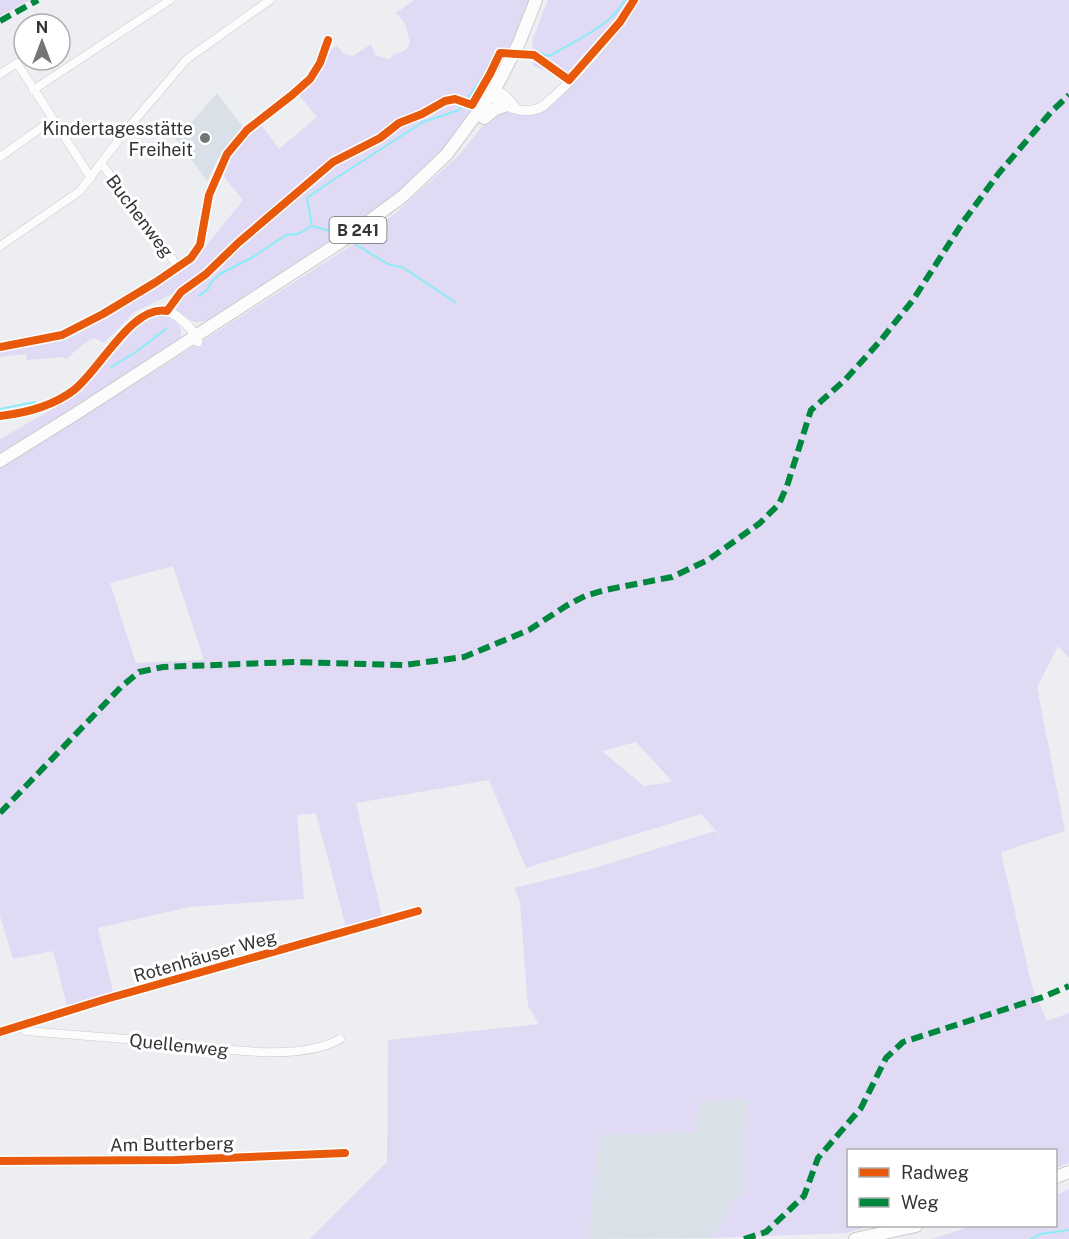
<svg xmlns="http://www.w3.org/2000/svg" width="1069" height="1239" font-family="'Public Sans',sans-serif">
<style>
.built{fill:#dae0e8}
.green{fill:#e0daf5;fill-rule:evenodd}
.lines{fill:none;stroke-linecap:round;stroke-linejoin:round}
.stream{stroke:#8aecf7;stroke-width:2}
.minor-casing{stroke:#caccce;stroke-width:9}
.tertiary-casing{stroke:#caccce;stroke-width:10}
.primary-casing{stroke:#caccce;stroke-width:14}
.minor{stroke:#fcfcfd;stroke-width:8}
.tertiary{stroke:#fcfcfd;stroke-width:9}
.primary{stroke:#fcfcfd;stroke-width:12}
.quiet{stroke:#00873e;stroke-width:6;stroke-dasharray:12 6;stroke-linecap:butt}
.cycleway-casing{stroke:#fff;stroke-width:11}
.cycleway{stroke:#e8590c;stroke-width:8}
.poi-dot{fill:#747577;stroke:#fff;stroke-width:2}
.labels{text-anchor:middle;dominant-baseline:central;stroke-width:6;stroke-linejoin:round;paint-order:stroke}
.shield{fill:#fff;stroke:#707172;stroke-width:1.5}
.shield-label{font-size:16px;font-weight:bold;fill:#333436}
.poi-label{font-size:18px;fill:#333436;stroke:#fff;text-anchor:end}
.street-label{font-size:18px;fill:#333436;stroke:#fff}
</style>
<rect width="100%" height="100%" fill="#eceef1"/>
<g class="built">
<path d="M217,93L243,127L219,157L207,181L172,133L182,124L188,126Z"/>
<path d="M747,1099L744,1195L734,1200L712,1238L589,1239L598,1135L695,1132L699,1102Z"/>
</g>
<g class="green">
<path d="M0,0H30L0,16Z"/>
<path d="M414,0H532L503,66L465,126L420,177L339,236L209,321L194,322L171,307L180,293L179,291L134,312L104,343L95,338L86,342L66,359L63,357L27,360L26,354L0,357V351L54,342L82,331L102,320L182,269L200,254L243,200L220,172C230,152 242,137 260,123L279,149L317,117L297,93L328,51L337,46L343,53L353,56L371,44L376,56L389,59L394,55L406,50L410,43L405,23L396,13Z"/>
<path d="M548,0H628L621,13L560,81L552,73L533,66L534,52L532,41Z"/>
<path d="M637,0H1069V658L1058,646L1037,687L1065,831L1001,852L1032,986L1047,1021L1069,1013V1163L1056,1168V1150H848V1226H874L846,1233L712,1238L734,1200L744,1195L747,1099L700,1102L695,1132L598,1135L589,1239H310L387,1162L388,1040L539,1024L528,1006L520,902L514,888L591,869L715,831L726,842L701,814L526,868L489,780L356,803L382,916L346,927L316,813L297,815L304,899L189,907L98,928L113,992L67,1006L53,951L13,959L0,916V465L154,372L346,249L397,212L459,155L490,117L503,110L537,113ZM173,566L204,660L136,663L110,583ZM636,742L672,781V782L644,786L602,751Z"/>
<path d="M164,315C176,321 185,327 180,341L0,456V439L77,395L143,321L150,316Z"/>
<path d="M1069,1189V1239H932L972,1226H1056V1195Z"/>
</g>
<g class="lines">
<g class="stream">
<path d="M536,52L550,56C575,40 610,27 625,0"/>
<path d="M312,226L338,233"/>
<path d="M356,245L390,265L402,267L455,302"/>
<path d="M199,296L208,289L211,282L220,274L253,257L286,235L298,234L312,226L307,198L327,184L423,122L459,110L485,74L495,53L503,51"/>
<path d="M111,367L136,352L167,328"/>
<path d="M0,409L35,402"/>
<path d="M1031,1239L1040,1234L1069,1230"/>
</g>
<g class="minor-casing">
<g id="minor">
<path d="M0,74L17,63L91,178"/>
<path d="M33,90L170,0"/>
<path d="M0,157L52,120"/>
<path d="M101,163L179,268"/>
<path d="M0,246L80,191L123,134L187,59L270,0"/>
<path d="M0,347L62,335L103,314L156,282L191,258L200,245L209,195L227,154L247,130L292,95L310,79L320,63L328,40"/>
<path d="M19,1026L26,1031C71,1035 117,1038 163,1042C212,1047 296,1064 340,1039"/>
<path d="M0,1032L106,999L418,911"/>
<path d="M0,1161L175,1160L345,1153"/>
</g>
</g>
<g class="tertiary-casing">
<g id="tertiary">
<path d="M495,89L506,96L515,107"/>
<path d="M490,95C504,107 524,116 542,107C571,83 616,33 634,0"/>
<path d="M0,416C26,413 53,406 74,390C99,371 142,287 178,317C187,325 194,330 198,342"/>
</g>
</g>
<g class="primary-casing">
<g id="primary">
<path d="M484,118L495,109L504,106"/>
<path d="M0,461L77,413L342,241L403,196L447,154L495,89L519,43L536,0"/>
<path d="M1056,1177L1069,1172"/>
<path d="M855,1239L916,1226"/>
</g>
</g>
<use href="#minor" class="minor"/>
<use href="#tertiary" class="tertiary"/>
<use href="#primary" class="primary"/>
<g class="quiet">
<path d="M0,21L38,0"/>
<path d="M0,813L121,687L139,672L163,667L293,662L404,665L464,657L529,630L566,606L585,596L605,590L672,577L708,560L760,523L779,504L787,486L811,410L845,380L881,340L913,300L963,222L999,173L1052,111L1069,95"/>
<path d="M744,1239L766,1232L804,1196L818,1158L861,1108L886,1058L903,1042L1043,997L1069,986"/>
</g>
<g class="cycleway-casing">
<g id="cycleway">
<path d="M0,347L62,335L103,314L156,282L191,258L200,245L209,195L227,154L247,130L292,95L310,79L320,63L328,40"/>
<path d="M0,416C26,413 53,406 74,390C100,370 132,304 167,311L181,292L206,274L238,243L333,162L380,138L399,123L422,114L445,101L455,99L472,105L490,74L500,53L534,55L569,80L620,22L634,0"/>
<path d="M0,1032L106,999L418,911"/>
<path d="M0,1161L175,1160L345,1153"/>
</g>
</g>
<use href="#cycleway" class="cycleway"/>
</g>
<circle class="poi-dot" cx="205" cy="138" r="6"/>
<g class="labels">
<rect class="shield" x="329.5" y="217" width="57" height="26" rx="4.5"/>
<g class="shield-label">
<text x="358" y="230">B 241</text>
</g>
<g class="poi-label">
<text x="193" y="128">Kindertagesstätte<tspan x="193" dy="21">Freiheit</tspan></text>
</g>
<g class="street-label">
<text transform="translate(140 216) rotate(53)">Buchenweg</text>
<text transform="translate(205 956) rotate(-16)">Rotenhäuser Weg</text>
<text transform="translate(179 1045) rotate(6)">Quellenweg</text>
<text transform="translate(172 1144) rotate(-1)">Am Butterberg</text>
</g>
</g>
<rect x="847" y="1149" width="210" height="78" fill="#ffffff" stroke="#adaeaf" stroke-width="1.5"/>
<rect x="859" y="1168" width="30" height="9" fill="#e8590c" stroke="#adaeaf" stroke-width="1.5"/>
<text x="901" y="1179" font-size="18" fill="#333436">Radweg</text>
<rect x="859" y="1198" width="30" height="9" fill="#00873e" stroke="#adaeaf" stroke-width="1.5"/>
<text x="901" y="1209" font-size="18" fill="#333436">Weg</text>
<g transform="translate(42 42)"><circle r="28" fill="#ffffff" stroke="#adaeaf" stroke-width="1.5"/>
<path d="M0-4.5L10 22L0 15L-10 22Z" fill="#747577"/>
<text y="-9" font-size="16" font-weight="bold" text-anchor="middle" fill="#333436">N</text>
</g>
</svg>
